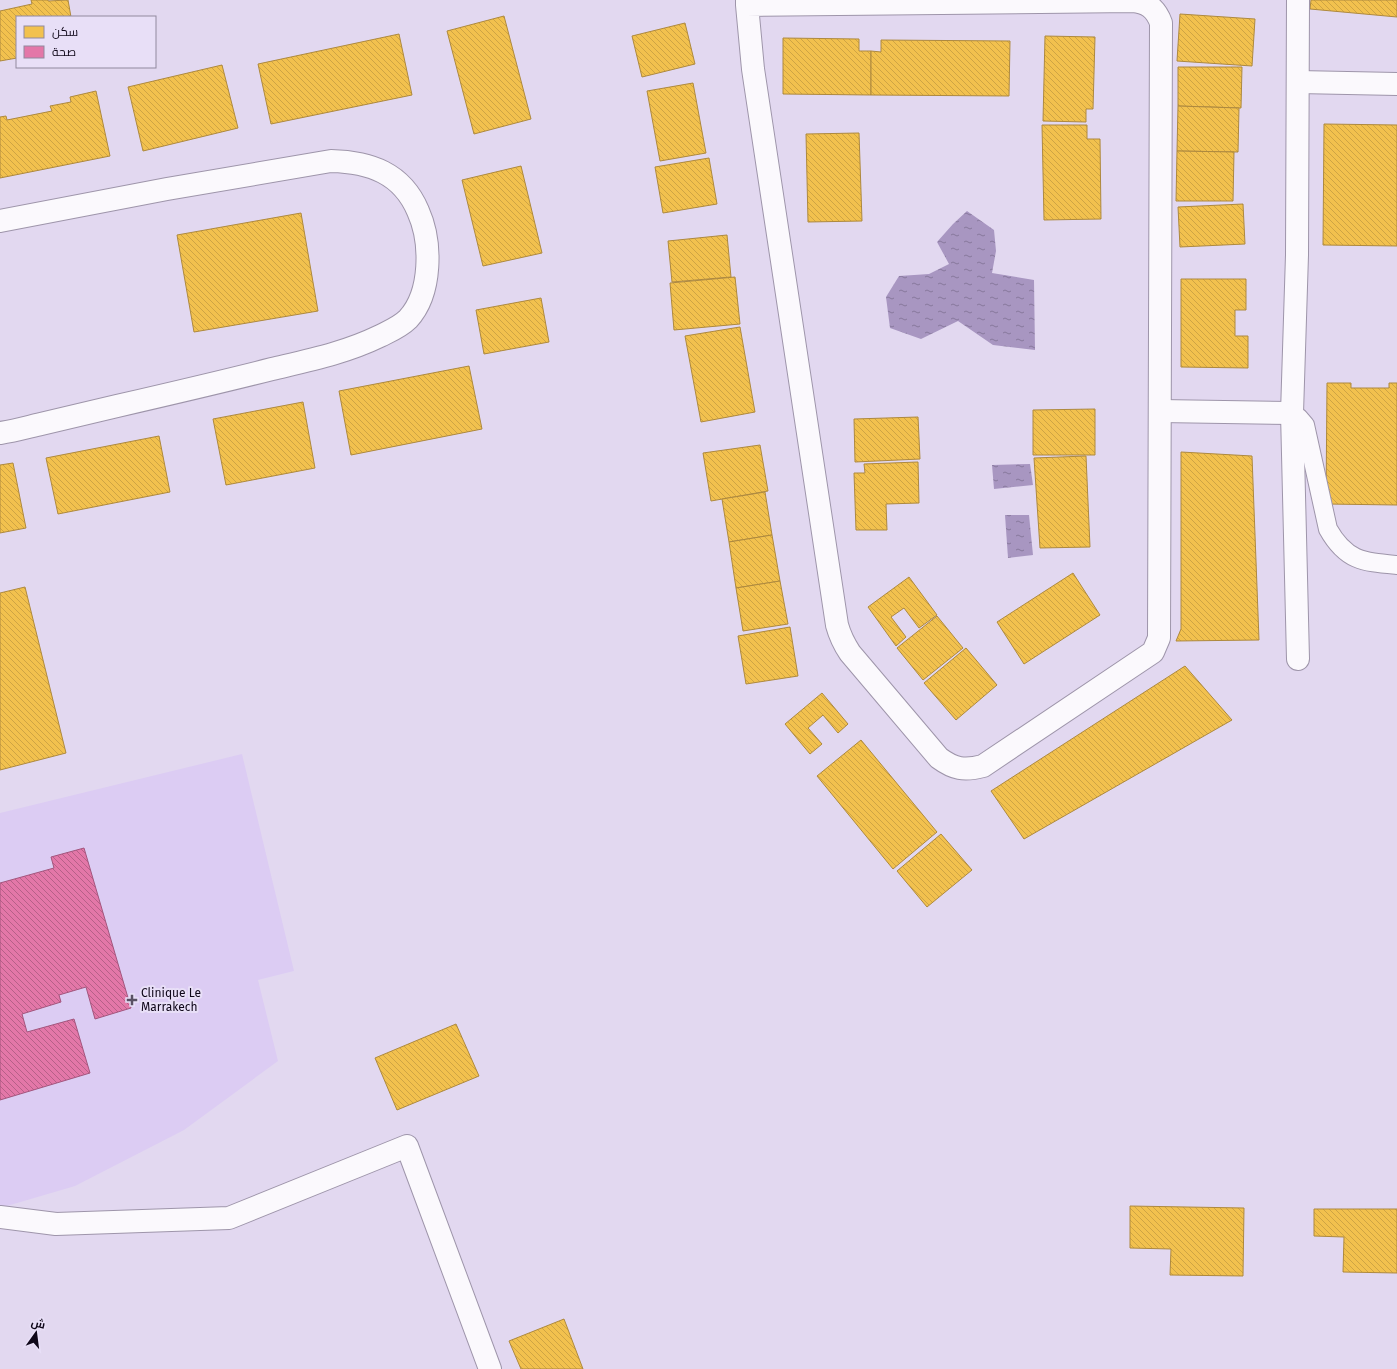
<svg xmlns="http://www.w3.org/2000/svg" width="1397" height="1369" font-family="'Fira Sans',Cairo,sans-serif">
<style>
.built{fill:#dcccf3}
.water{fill:url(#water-ripples)}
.homes{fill:url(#homes-back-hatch);stroke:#ae893e}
.health{fill:url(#health-back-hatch);stroke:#a3557d}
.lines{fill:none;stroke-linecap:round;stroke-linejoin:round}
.service-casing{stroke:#9e95aa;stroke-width:20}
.minor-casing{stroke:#9e95aa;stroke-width:24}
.service{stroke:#fbf9fd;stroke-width:18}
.minor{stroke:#fbf9fd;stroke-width:22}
.poi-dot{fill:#595064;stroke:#e8dff7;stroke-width:1.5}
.labels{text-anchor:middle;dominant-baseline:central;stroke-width:4;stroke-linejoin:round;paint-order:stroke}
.poi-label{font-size:12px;fill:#0f0719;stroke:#e8dff7;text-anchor:start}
</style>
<defs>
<pattern id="water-ripples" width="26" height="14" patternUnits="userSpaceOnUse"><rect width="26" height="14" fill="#a896c1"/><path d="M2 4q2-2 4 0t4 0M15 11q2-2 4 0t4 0" fill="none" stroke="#87789c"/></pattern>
<pattern id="homes-back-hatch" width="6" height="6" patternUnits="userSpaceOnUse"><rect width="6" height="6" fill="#f2c14e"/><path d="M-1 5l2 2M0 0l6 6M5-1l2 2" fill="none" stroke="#cea444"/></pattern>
<pattern id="health-back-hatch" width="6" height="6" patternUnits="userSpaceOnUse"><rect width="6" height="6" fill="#e377a8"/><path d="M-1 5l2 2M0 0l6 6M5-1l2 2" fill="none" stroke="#b66088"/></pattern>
</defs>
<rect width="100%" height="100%" fill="#e2d8f0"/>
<path class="built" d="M242,754L294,971L258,980L278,1061L184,1130L75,1186L0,1208V813Z"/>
<g class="water">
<path d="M967,211L994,230L996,251L992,273L1034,280L1035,350L993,345L958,321L921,339L890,328L886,297L899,276L929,274L949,264L937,242L953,224Z"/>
<path d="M1030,464L1033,485L994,489L992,465Z"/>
<path d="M1005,515H1029L1033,555L1008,558Z"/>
</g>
<g class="homes">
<path d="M31,0H48V1L68,0L71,17H17V58L0,61V11L32,4Z"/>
<path d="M1311,0H1397V17L1310,9Z"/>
<path d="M1180,14L1255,19L1252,66L1177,61Z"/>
<path d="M504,16L531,119L474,134L447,31Z"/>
<path d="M685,23L695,64L642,77L632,36Z"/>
<path d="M399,34L412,95L271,124L258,64Z"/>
<path d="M1045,36L1095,37L1093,109H1086V122L1043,121Z"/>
<path d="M783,38L859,39V51H871V95L783,94Z"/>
<path d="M881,40L1010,41L1009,96L871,95V51L881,52Z"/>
<path d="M222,65L238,128L143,151L128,87Z"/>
<path d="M1178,67H1242L1241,108L1178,106Z"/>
<path d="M693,83L706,153L660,161L647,91Z"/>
<path d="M96,91L110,156L0,178V117L6,116L7,120L52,111L50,106L71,102L70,97Z"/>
<path d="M1178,106L1239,108L1238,152L1177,151Z"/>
<path d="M1324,124L1397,125V246L1323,245Z"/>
<path d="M1042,125H1087V139H1100L1101,219L1044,220Z"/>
<path d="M859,133L862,221L808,222L806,134Z"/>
<path d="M1177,151L1234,152L1233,201H1176Z"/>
<path d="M709,158L717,204L663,213L655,167Z"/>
<path d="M521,166L542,253L483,266L462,180Z"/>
<path d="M1243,204L1245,244L1180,247L1178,207Z"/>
<path d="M301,213L318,311L194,332L177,235Z"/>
<path d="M727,235L731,277L672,282L668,241Z"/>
<path d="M735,277L740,324L674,330L670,283Z"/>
<path d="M1181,279H1246V310H1235V336H1248V368L1181,367Z"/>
<path d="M541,298L549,342L484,354L476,310Z"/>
<path d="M740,327L755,412L701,422L685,336Z"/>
<path d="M469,366L482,429L351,455L339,391Z"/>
<path d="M1327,383H1351V388H1389V383H1397V505L1326,504Z"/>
<path d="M303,402L315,468L226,485L213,419Z"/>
<path d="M1095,409V455H1033V410Z"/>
<path d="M918,417L920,459L855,462L854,419Z"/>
<path d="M159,436L170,492L58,514L46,458Z"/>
<path d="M760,445L768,491L711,501L703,453Z"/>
<path d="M1181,452L1252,456L1259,640L1176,641L1181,629Z"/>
<path d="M1086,456L1090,547L1040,548L1034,458Z"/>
<path d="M918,462L919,503L886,504L887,530H856L854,473H865L864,464Z"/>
<path d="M13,463L26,528L0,533V465Z"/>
<path d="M765,492L772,535L729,542L722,499Z"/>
<path d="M772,535L780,581L736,588L729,542Z"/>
<path d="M1073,573L1100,615L1024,664L997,622Z"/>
<path d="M909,577L937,615L919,628L904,608L891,617L906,637L896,646L868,607Z"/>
<path d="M780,581L788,624L743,631L736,588Z"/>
<path d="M25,587L66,753L0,770V593Z"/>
<path d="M937,616L963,648L923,680L897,648Z"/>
<path d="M790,627L798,676L746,684L738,636Z"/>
<path d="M966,648L997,685L956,720L924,683Z"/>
<path d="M1185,666L1232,720L1024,839L991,791Z"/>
<path d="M822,693L848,724L838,733L823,715L808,728L822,744L810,754L785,724Z"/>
<path d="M861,740L937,832L893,869L817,776Z"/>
<path d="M941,834L972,870L927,907L897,871Z"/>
<path d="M456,1024L479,1076L397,1110L375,1058Z"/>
<path d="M1130,1206L1244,1208L1243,1276L1170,1275L1171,1249L1130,1248Z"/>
<path d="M1314,1209H1397V1273L1343,1272L1344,1237L1314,1236Z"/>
<path d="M564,1319L583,1369H521L509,1341Z"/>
</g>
<path class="health" d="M84,848L131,1008L95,1019L86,987L59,995L61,1002L22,1014L27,1032L74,1019L90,1073L0,1100V883L54,868L51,857Z"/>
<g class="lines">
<g class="service-casing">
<path id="service" d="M1292,413L1299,418L1305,425L1328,529C1346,561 1363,562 1397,565"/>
</g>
<g class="minor-casing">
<g id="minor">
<path d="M747,0V5L753,69L837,625C840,636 844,644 850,653L939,758C954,769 964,771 983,766L1153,652L1159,638L1161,23C1156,9 1147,2 1133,1L747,5"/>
<path d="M1298,82L1397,84"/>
<path d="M0,221L167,189L331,161C370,162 402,173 418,211C432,242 432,293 408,319C400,327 390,331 380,336C345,353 310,360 272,369C221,382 169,394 117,406C92,412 66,418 41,424C28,427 14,431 0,433"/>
<path d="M1160,411L1292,413"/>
<path d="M1298,659L1292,413L1297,255L1298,0"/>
<path d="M0,1217L56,1224L229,1218L407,1146L490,1369"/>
</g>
</g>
<use href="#service" class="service"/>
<use href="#minor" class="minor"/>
</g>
<path class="poi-dot" d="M130 994h4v4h4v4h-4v4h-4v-4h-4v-4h4z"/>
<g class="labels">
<g class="poi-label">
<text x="141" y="993">Clinique Le<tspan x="141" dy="14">Marrakech</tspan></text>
</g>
</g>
<rect x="16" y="16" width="140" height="52" fill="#e8dff7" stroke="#91899e"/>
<rect x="24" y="26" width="20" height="12" fill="#f2c14e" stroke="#91899e"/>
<text x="52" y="36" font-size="12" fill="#0f0719">سكن</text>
<rect x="24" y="46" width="20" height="12" fill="#e377a8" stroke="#91899e"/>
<text x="52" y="56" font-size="12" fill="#0f0719">صحة</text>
<g transform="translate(36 1333) rotate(14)" stroke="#e8dff7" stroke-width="3" paint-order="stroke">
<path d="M0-3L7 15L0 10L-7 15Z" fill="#0f0719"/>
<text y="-6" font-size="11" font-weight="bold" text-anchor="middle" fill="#0f0719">ش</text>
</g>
</svg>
